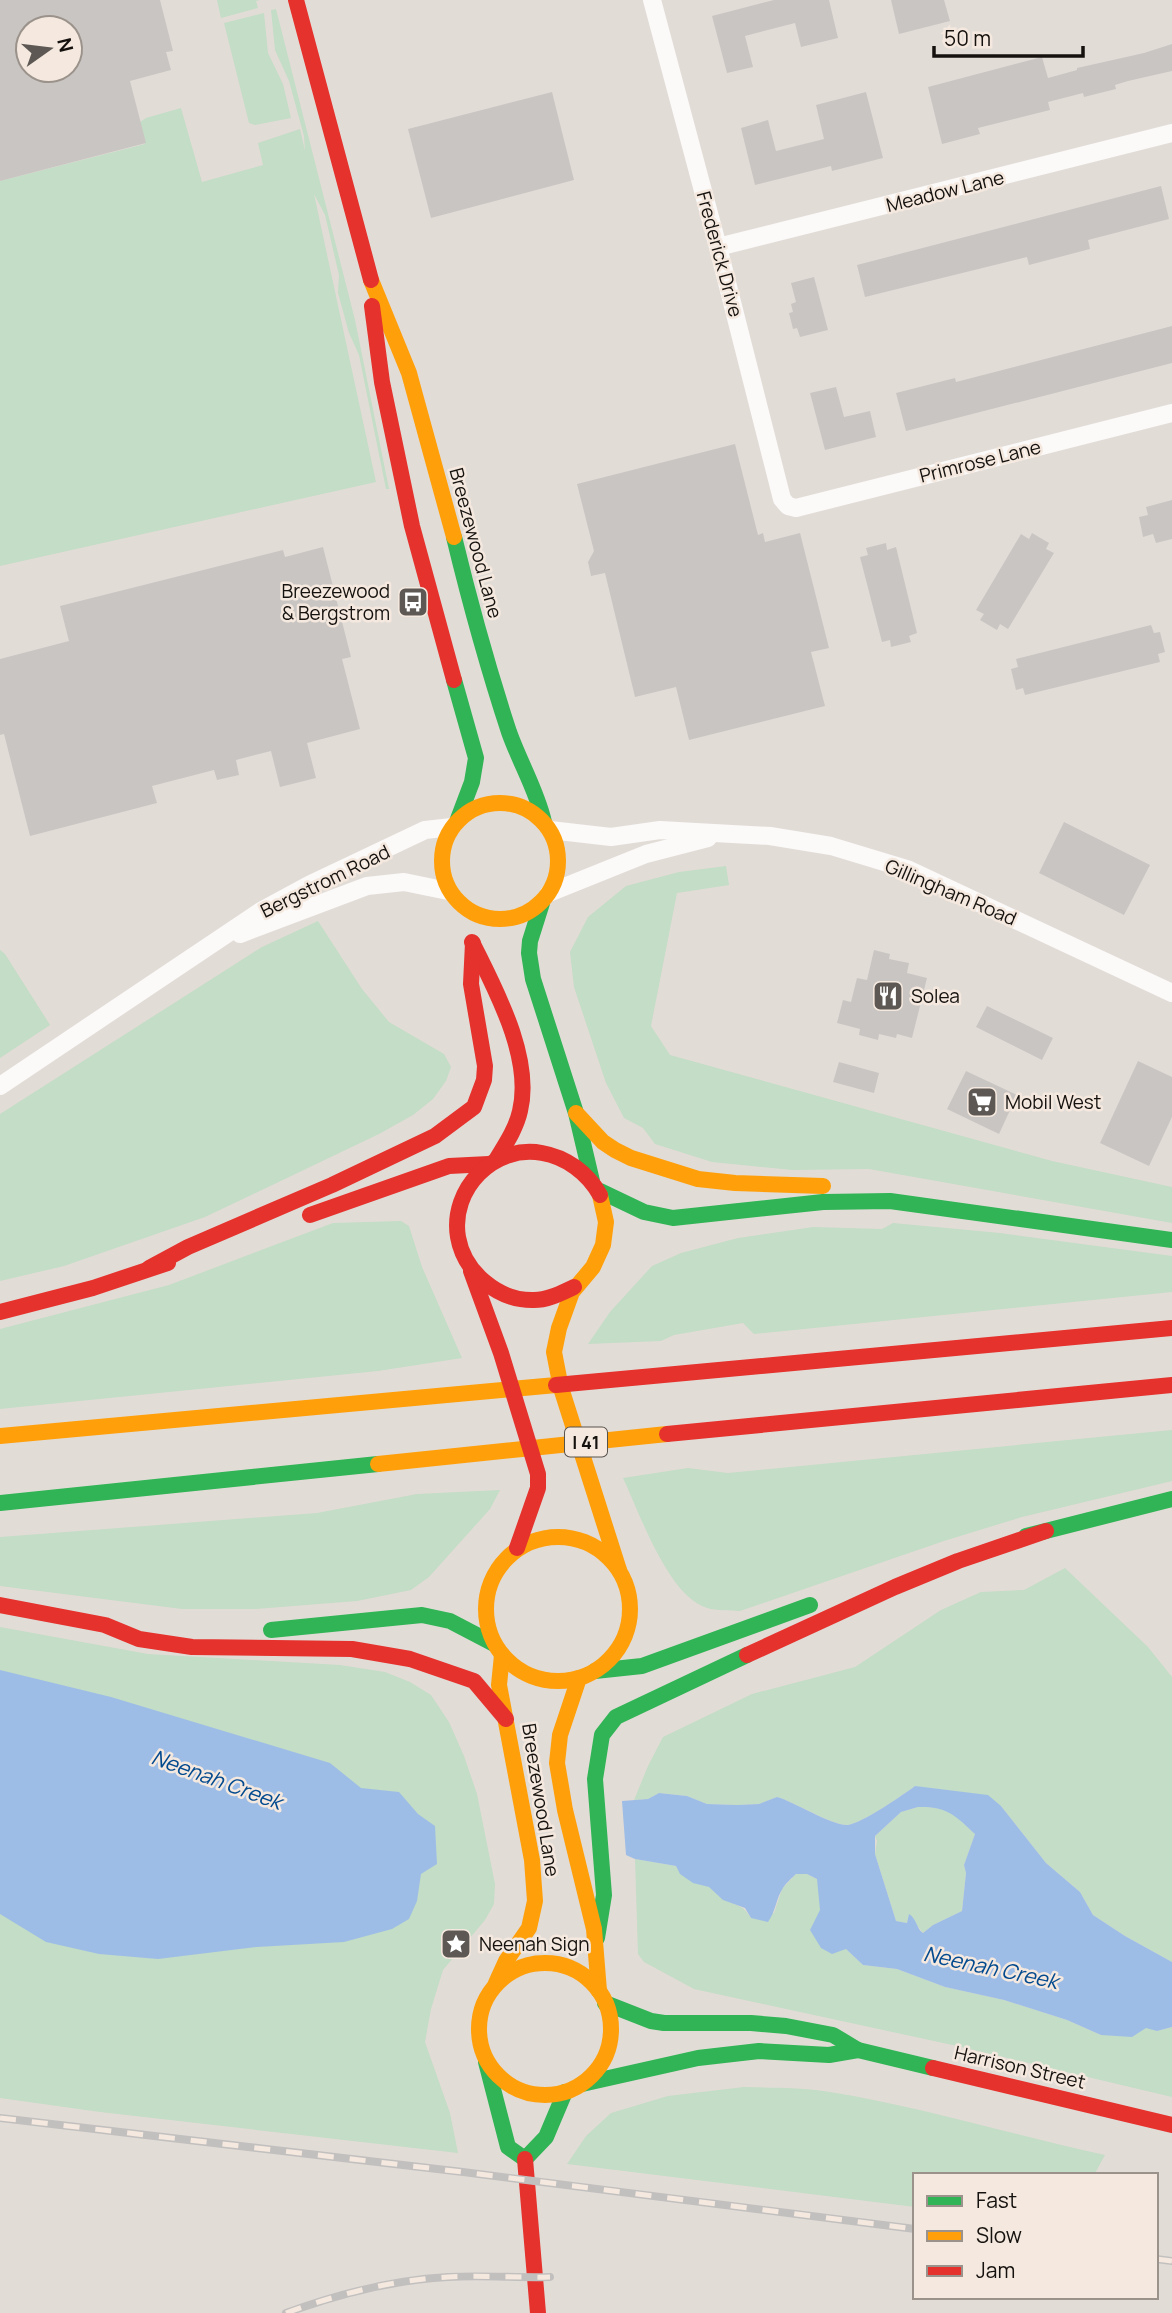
<svg xmlns="http://www.w3.org/2000/svg" width="1172" height="2313" font-family="Manrope,sans-serif">
<style>
.green{fill:#c3ddc6}
.water{fill:#9ebde6;fill-rule:evenodd}
.building{fill:#c9c5c2;fill-rule:evenodd}
.lines{fill:none;stroke-linecap:round;stroke-linejoin:round}
.street{stroke:#fbfaf9;stroke-width:18}
.fast{stroke:#30b455;stroke-width:16}
.slow{stroke:#ff9f0a;stroke-width:16}
.jam{stroke:#e5322d;stroke-width:16}
.rail-casing{stroke:#c2c0bf;stroke-width:8}
.rail{stroke:#f5e9df;stroke-width:5;stroke-dasharray:16;stroke-linecap:butt}
.labels{text-anchor:middle;dominant-baseline:central;stroke-width:5;stroke-linejoin:round;paint-order:stroke}
.shield{fill:#f5e9df;stroke:#58524d;stroke-width:2}
.shield-label{font-size:18px;font-weight:bold;fill:#15110e}
.street-label{font-size:19px;fill:#15110e;stroke:#f5e9df}
.poi-label{font-size:19px;fill:#15110e;stroke:#f5e9df;text-anchor:start}
.water-label{font-size:21px;font-style:italic;fill:#034a8f;stroke:#f5e9df}
</style>
<rect width="100%" height="100%" fill="#e2dcd7"/>
<g class="green">
<path d="M217,0H260L256,1L258,8L221,18Z"/>
<path d="M276,9L355,320L389,489H386L359,355L349,333L338,293L339,275L325,215L314,194L376,482L0,566V181L145,144L140,122L146,118L181,108L202,182L263,165L258,143L300,129L305,151L304,136L289,81L275,50L271,10Z"/>
<path d="M264,13L268,53L283,84L291,118L255,125L249,123L224,23Z"/>
<path d="M726,866L729,885L677,893L651,1026L670,1055L1052,1161L1172,1187V1223L869,1169L792,1170L712,1162L655,1144L643,1128L624,1118L606,1083L574,987L570,952L588,917L626,886L679,872Z"/>
<path d="M318,921L362,989L389,1022L444,1054L451,1067L446,1081L433,1099L413,1115L379,1134L205,1217L64,1266L0,1281V1114L262,947Z"/>
<path d="M0,950L5,954L50,1025L0,1058Z"/>
<path d="M401,1221L409,1226L422,1267L462,1358L378,1371L0,1409V1329L169,1285L333,1223Z"/>
<path d="M893,1223L1000,1233L1172,1256V1292L754,1334L743,1323L674,1335L661,1341L588,1344L610,1312L652,1266L681,1253L738,1238L813,1227L882,1229Z"/>
<path d="M1172,1430V1481L1022,1517L944,1541L740,1611C730,1610 717,1611 707,1608C668,1596 640,1514 623,1478L688,1468L728,1473Z"/>
<path d="M500,1490L490,1509L429,1577L411,1590L357,1601L256,1609H182L0,1586V1537L317,1513L417,1494Z"/>
<path d="M1065,1568L1148,1647L1172,1677V1962L1125,1936L1093,1915L1080,1892L1046,1863L1001,1806L915,1786C903,1795 862,1823 848,1825C833,1826 795,1802 777,1797L759,1804L737,1805L707,1804L687,1796L659,1793L648,1799L634,1800L648,1766L663,1737L752,1694L855,1667L941,1610L981,1592L1024,1590Z"/>
<path d="M0,1627L148,1654L340,1665L385,1672L410,1682L431,1695L449,1722L464,1756L477,1794L495,1884L494,1904L485,1920L443,1970L431,2009L425,2042L450,2113L458,2153L100,2112L0,2098Z"/>
<path d="M918,1807C949,1806 955,1815 975,1834L964,1865L966,1873L962,1911L933,1925L923,1933L909,1915L907,1923L896,1921L875,1854L877,1841L875,1836L901,1812Z"/>
<path d="M635,1859L676,1866C684,1880 694,1880 708,1886C714,1889 718,1897 725,1900C739,1907 742,1904 751,1918L774,1913L782,1889L796,1874H807L817,1879L846,1949L863,1965L897,1969L945,1987L1004,2000L1067,2020L1101,2035L1146,2027L1157,2031L1172,2027V2097L957,2046L694,1989L644,1962L638,1954Z"/>
<path d="M744,2087C772,2088 802,2087 830,2092C922,2107 1013,2135 1105,2155L1094,2175H915V2207L567,2164L586,2136L611,2113L668,2096Z"/>
</g>
<g class="water">
<path d="M0,1670L111,1697L330,1763L361,1788L399,1792L418,1814L435,1826L437,1864L421,1874L417,1901L409,1919L392,1929L344,1942L257,1947L158,1959L99,1954L46,1942L0,1914Z"/>
<path d="M915,1786L988,1795L1001,1806L1046,1863L1080,1892L1093,1915L1125,1936L1172,1962V2027L1157,2031L1146,2028L1132,2037L1101,2035L1067,2020L1004,2000L945,1987L897,1969L863,1965L846,1949L832,1954L821,1948L810,1930L820,1910L817,1879L807,1874H796C792,1878 786,1883 783,1888C776,1898 776,1911 768,1922L751,1918L745,1908L723,1900L709,1887L693,1883L680,1874L676,1866L635,1859L626,1855L622,1801L648,1799L659,1793L687,1796L707,1804L737,1805L759,1804L777,1797C795,1802 832,1826 848,1825C862,1823 903,1795 915,1786ZM918,1807C947,1806 956,1816 975,1834L964,1865L966,1873L962,1911L933,1925L923,1933C916,1928 917,1919 909,1914L907,1923L896,1921L875,1854V1836L901,1812Z"/>
</g>
<g class="building">
<path d="M0,0H160L173,51L166,52L171,70L130,81L146,143L0,181ZM28,28H70V70H28Z"/>
<path d="M774,0H829L838,38L801,47L795,23L745,36L753,67L727,73L712,16Z"/>
<path d="M891,0H944L950,21L899,34Z"/>
<path d="M1172,44V71L1128,81L1115,85L1116,89L1084,97L1083,93L1048,102L1050,110L978,128L980,134L942,144L928,87L1042,57L1048,78L1077,70V68L1144,53Z"/>
<path d="M552,92L574,180L431,218L408,129Z"/>
<path d="M866,92L883,158L832,171L831,166L755,185L741,128L768,120L776,151L824,139L816,105Z"/>
<path d="M1161,186L1169,219L1088,240L1090,249L1029,265L1027,257L865,297L857,265Z"/>
<path d="M814,277L828,330L800,337L797,328L793,329L789,313L793,312L791,304L796,302L791,283Z"/>
<path d="M1172,326V363L906,431L896,393L955,378L956,382Z"/>
<path d="M836,387L844,417L870,411L876,437L825,450L810,393Z"/>
<path d="M735,444L758,535L763,533L765,542L800,533L829,648L811,652L825,706L689,740L676,687L635,697L605,573L591,576L588,562L594,551L577,484Z"/>
<path d="M1172,500V539L1156,543L1153,534L1143,537L1139,517L1148,515L1146,507Z"/>
<path d="M1032,533L1049,543L1046,549L1054,553L1008,629L1000,624L997,630L980,620L984,614L976,610L1021,534L1029,539Z"/>
<path d="M886,543L887,550L896,547L917,633L909,636L911,642L891,647L890,640L882,642L860,557L868,555L866,548Z"/>
<path d="M323,547L351,657L342,659L360,729L307,743L316,778L280,787L271,751L236,760L239,775L217,780L214,770L152,786L157,803L30,836L4,734L0,735V659L69,641L60,606L283,550L285,557Z"/>
<path d="M1151,625L1154,633L1160,632L1165,652L1158,654L1160,662L1025,695L1023,688L1016,690L1011,669L1018,667L1016,659Z"/>
<path d="M1064,822L1150,865L1124,915L1039,873Z"/>
<path d="M874,950L890,954L889,959L909,963L907,973L927,978L912,1038L897,1034L896,1038L879,1034L878,1040L859,1035L860,1029L837,1023L843,1000L851,1002L857,978L867,980Z"/>
<path d="M987,1006L1053,1038L1042,1060L976,1027Z"/>
<path d="M1138,1061L1172,1077V1117L1149,1166L1100,1143Z"/>
<path d="M839,1062L879,1073L874,1093L833,1082Z"/>
<path d="M966,1071L1017,1095L999,1134L947,1109Z"/>
</g>
<g class="lines">
<g class="street">
<path d="M652,0L718,247L782,499L788,506L796,508L1172,413"/>
<path d="M718,247L1172,133"/>
<path d="M550,830L611,837L660,830L770,836L831,846L907,869L1172,993"/>
<path d="M549,893L646,854L708,838"/>
<path d="M240,934L367,886L404,882L448,891"/>
<path d="M0,1086L261,911L309,885L425,830L452,827"/>
</g>
<g class="fast">
<path d="M454,537C470,603 488,668 509,732C520,763 537,791 544,822"/>
<path d="M454,680L476,758L472,782L458,819"/>
<path d="M542,903L530,941L529,953L533,979L576,1113L592,1181"/>
<path d="M600,1191L644,1212L673,1218L823,1202L890,1201L1172,1240"/>
<path d="M0,1503L378,1464"/>
<path d="M1026,1536L1172,1499"/>
<path d="M271,1630L422,1615L450,1621L494,1644"/>
<path d="M595,1671L642,1666L810,1605"/>
<path d="M597,1938L604,1895L595,1779L602,1735L616,1717L747,1655"/>
<path d="M605,2003L651,2021L664,2023H751L786,2026L833,2035L858,2050L933,2068"/>
<path d="M486,2062L508,2147L525,2159"/>
<path d="M582,2084L698,2058L759,2051L829,2055L858,2050"/>
<path d="M525,2159L546,2137L565,2092"/>
</g>
<g class="slow">
<path d="M371,280L409,373L454,537"/>
<circle cx="500" cy="861" r="58"/>
<path d="M576,1113L603,1142L615,1150L631,1158L698,1179L735,1183L823,1186"/>
<path d="M600,1195L606,1222L603,1245L593,1267L572,1292L559,1328L554,1352L561,1388L619,1570"/>
<path d="M0,1436L556,1385"/>
<path d="M378,1464L667,1434"/>
<circle cx="558" cy="1609" r="72"/>
<path d="M579,1678L560,1735L557,1763L565,1810L594,1929L599,1991"/>
<circle cx="545" cy="2029" r="66"/>
<path d="M496,1983L506,1961L529,1928L535,1901L532,1860L499,1685L502,1655"/>
</g>
<g class="jam">
<path d="M296,0L371,280"/>
<path d="M372,306L382,382L412,526L454,680"/>
<path d="M472,942C495,989 533,1057 520,1111C516,1129 505,1145 496,1160"/>
<path d="M310,1215L449,1166L489,1164"/>
<path d="M149,1268L188,1247L332,1185L435,1136L474,1107L484,1080L485,1066L471,984L473,943"/>
<path d="M471,1271L501,1353L538,1474V1488L517,1548"/>
<path d="M574,1287C561,1293 548,1300 534,1300C498,1301 464,1272 458,1237C450,1189 494,1144 542,1153C566,1157 588,1173 600,1195"/>
<path d="M0,1312L93,1288L168,1263"/>
<path d="M556,1385L1172,1328"/>
<path d="M667,1434L1172,1385"/>
<path d="M0,1605L105,1625L139,1639L192,1647L352,1649L410,1659L474,1681L506,1719"/>
<path d="M747,1655L895,1587L958,1561L1046,1531"/>
<path d="M933,2068L1172,2125"/>
<path d="M525,2159L538,2313"/>
</g>
<g class="rail-casing">
<g id="rail">
<path d="M0,2118L463,2172L915,2229"/>
<path d="M1156,2259L1172,2261"/>
<path d="M286,2313C338,2294 393,2280 448,2277C482,2275 516,2278 550,2277"/>
</g>
</g>
<use href="#rail" class="rail"/>
</g>
<defs>
<g id="bus-square" transform="scale(1.575)"><rect x="-9" y="-9" width="18" height="18" rx="4" fill="#5d5854" stroke="#f5e9df"/><path d="M-5-6H5V4H4V6H2V4H-2V6H-4V4H-5ZM-3.5-4V0h7V-4ZM-3.5 1.2v1.5H-2V1.2ZM2 1.2v1.5H3.5V1.2Z" fill="#fff"/></g>
<g id="restaurant-square" transform="scale(1.575)"><rect x="-9" y="-9" width="18" height="18" rx="4" fill="#5d5854" stroke="#f5e9df"/><path d="M-5-6h1v4h1v-4h1v4h1v-4h1v5L-1.5 .5V6h-2V.5L-5-1ZM5-6V6H3V1.5H1.5Q1.5-4 5-6Z" fill="#fff"/></g>
<g id="supermarket-square" transform="scale(1.575)"><rect x="-9" y="-9" width="18" height="18" rx="4" fill="#5d5854" stroke="#f5e9df"/><path d="M-6-5.5h2.5l.6 2H6L4.5 2H-2.5L-4.4-4H-6ZM-1.5 3.2a1.3 1.3 0 1 0 .1 0ZM3 3.2a1.3 1.3 0 1 0 .1 0Z" fill="#fff"/></g>
<g id="sight-square" transform="scale(1.575)"><rect x="-9" y="-9" width="18" height="18" rx="4" fill="#5d5854" stroke="#f5e9df"/><path d="M0-6L1.8-2.2L6-1.7L2.9 1.2L3.7 5.4L0 3.3L-3.7 5.4L-2.9 1.2L-6-1.7L-1.8-2.2Z" fill="#fff"/></g>
</defs>
<g fill-rule="evenodd">
<use href="#bus-square" x="413" y="602"/>
<use href="#restaurant-square" x="888" y="996"/>
<use href="#supermarket-square" x="982" y="1102"/>
<use href="#sight-square" x="456" y="1944"/>
</g>
<g class="labels">
<rect class="shield" x="565" y="1427.5" width="42" height="29" rx="5"/>
<g class="shield-label">
<text x="586" y="1442">I 41</text>
</g>
<g class="street-label">
<text transform="translate(945 191) rotate(-14)">Meadow Lane</text>
<text transform="translate(720 254) rotate(75)">Frederick Drive</text>
<text transform="translate(980 461) rotate(-14)">Primrose Lane</text>
<text transform="translate(476 543) rotate(75)">Breezewood Lane</text>
<text transform="translate(325 881) rotate(-26)">Bergstrom Road</text>
<text transform="translate(951 892) rotate(23)">Gillingham Road</text>
<text transform="translate(541 1800) rotate(81)">Breezewood Lane</text>
<text transform="translate(1020 2067) rotate(13)">Harrison Street</text>
</g>
<g class="poi-label">
<text x="390" y="591" text-anchor="end">Breezewood<tspan x="390" dy="22">&amp; Bergstrom</tspan></text>
<text x="911" y="996">Solea</text>
<text x="1005" y="1102">Mobil West</text>
<text x="479" y="1944">Neenah Sign</text>
</g>
<g class="water-label">
<text transform="translate(217 1779) rotate(20)">Neenah Creek</text>
<text transform="translate(991 1967) rotate(12)">Neenah Creek</text>
</g>
</g>
<rect x="913" y="2173" width="245" height="126" fill="#f5e9df" stroke="#9b938b" stroke-width="2"/>
<rect x="927" y="2196" width="35" height="10" fill="#30b455" stroke="#9b938b" stroke-width="2"/>
<text x="976" y="2208" font-size="21" fill="#15110e">Fast</text>
<rect x="927" y="2231" width="35" height="10" fill="#ff9f0a" stroke="#9b938b" stroke-width="2"/>
<text x="976" y="2243" font-size="21" fill="#15110e">Slow</text>
<rect x="927" y="2266" width="35" height="10" fill="#e5322d" stroke="#9b938b" stroke-width="2"/>
<text x="976" y="2278" font-size="21" fill="#15110e">Jam</text>
<g transform="translate(49 49) rotate(76)"><circle r="33" fill="#f5e9df" stroke="#9b938b" stroke-width="2"/>
<path d="M0-5L12 26L0 18L-12 26Z" fill="#5d5854"/>
<text y="-10" font-size="19" font-weight="bold" text-anchor="middle" fill="#15110e">N</text>
</g>
<path d="M934 46v10h149v-10" fill="none" stroke="#15110e" stroke-width="3.5"/>
<text x="944" y="46" font-size="21" fill="#15110e" stroke="#f5e9df" stroke-width="5" paint-order="stroke">50 m</text>
</svg>
